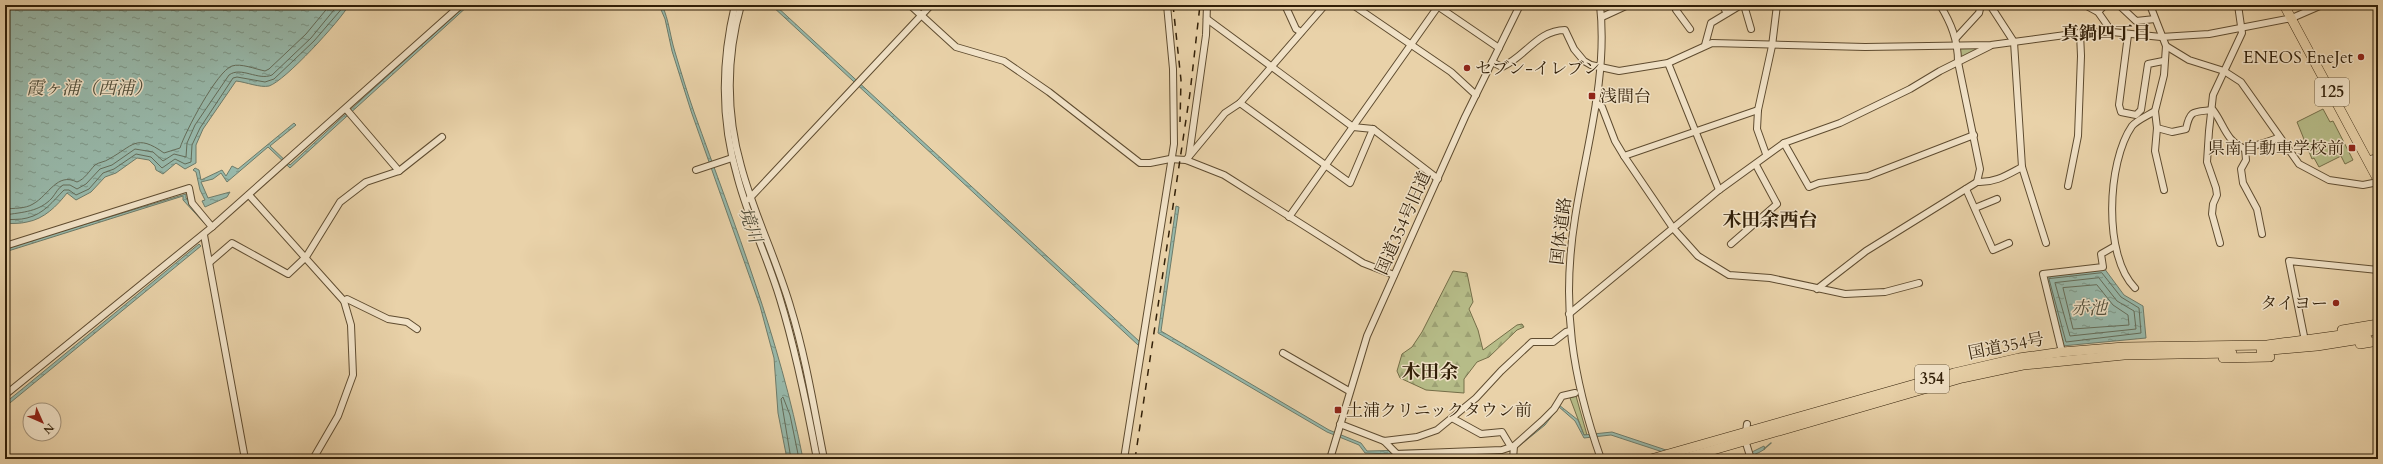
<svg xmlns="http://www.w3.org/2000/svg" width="2383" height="464" font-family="Cardo,'Noto Serif JP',serif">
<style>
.forest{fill:url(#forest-firs);stroke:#746e48}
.park{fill:#b6bc88;stroke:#746e48}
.water{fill:url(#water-ripples);stroke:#6e7b69}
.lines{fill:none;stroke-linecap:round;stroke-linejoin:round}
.shore{stroke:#646c59;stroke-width:1}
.stream{stroke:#6e7b69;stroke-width:1.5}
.minor-casing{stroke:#5f4c30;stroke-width:8}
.highway-casing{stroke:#311f08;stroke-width:10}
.minor{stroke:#f1e2c7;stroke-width:6}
.highway{stroke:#e9d2a9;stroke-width:9}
.rail{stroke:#311f08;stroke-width:1.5;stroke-dasharray:7 7;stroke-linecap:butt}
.poi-dot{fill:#8f2418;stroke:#f1e2c7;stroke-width:1.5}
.labels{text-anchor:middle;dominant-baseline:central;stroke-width:3;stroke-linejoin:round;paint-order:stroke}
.shield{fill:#f1e2c7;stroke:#6b5a41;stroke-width:1}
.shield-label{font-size:16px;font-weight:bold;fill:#311f08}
.poi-label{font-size:17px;fill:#311f08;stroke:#f1e2c7;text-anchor:end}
.street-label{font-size:17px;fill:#311f08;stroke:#f1e2c7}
.neighbourhood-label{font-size:18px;font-weight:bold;fill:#311f08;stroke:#f1e2c7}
.water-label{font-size:18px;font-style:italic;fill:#504d39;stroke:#f1e2c7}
.quarter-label{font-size:19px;font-weight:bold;fill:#311f08;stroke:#f1e2c7}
</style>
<defs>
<pattern id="forest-firs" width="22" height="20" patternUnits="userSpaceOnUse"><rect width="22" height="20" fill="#b6bc88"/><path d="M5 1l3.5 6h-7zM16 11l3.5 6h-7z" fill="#9da174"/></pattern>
<pattern id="water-ripples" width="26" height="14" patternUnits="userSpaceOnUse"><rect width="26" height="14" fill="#97b8aa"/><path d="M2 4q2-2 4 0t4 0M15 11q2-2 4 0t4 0" fill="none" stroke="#7c9588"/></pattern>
</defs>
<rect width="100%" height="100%" fill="#e9d2a9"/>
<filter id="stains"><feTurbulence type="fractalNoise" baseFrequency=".005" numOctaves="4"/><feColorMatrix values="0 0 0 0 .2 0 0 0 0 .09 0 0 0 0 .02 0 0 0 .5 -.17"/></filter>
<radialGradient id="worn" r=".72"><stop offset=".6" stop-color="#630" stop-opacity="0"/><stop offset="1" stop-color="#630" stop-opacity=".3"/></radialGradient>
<path class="forest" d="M1453,271L1467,273L1473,302L1469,309L1478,330L1483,350L1517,325L1522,324L1524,327L1517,330L1489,357L1477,362L1464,379V393L1426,390L1400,378L1397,371L1402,354L1412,347L1422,332Z"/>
<g class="park">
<path d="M1987,46L1959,60V47Z"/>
<path d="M2323,109L2330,122L2333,121L2353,160L2345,164L2341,156L2319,167L2314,158L2312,159L2297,122Z"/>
<path d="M1576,396L1587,435H1584L1570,398Z"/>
</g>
<g class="water">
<path d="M5,5H349C340,21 285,81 269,86C260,88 246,82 236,81L203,129L196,145V163L185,169L176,163L163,174L156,170L155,166L149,160L137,158L116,173L105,177L91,192L76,200L67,193C57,206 44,219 27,222C20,224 12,223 5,224Z"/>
<path d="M465,5H469L290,168L268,147L227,182L221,173L213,179L201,182L208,198L230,192L227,197L205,207L202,201L205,200L200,190L196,172L193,170L195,168L199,170L201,180L222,170L226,176L232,166L238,169L294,123L296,125L270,146L290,165Z"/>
<path d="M659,5H662C669,20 670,36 675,52C681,72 687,92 694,112C735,226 780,340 803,459H787L778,413L774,358L760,306L691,111L672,51L665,19Z"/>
<path d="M771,5H775L1140,342L1138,345Z"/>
<path d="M186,194V198L209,224L206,225L183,200V196L5,252V249L22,243Z"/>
<path d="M1176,206L1179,207L1161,331L1329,430L1361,443L1367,451L1512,448L1559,405L1578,420L1584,435L1612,432L1693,459H1684L1611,435L1584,438L1575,421L1559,407L1545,425L1513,451L1433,458H1396L1393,454L1365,453L1359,445L1327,432L1158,333Z"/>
<path d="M199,244L201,246L5,407V403L21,390Z"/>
<path d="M2104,268L2124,295L2143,306L2146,338L2062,346L2044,275Z"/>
<path d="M1764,446L1765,449C1749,460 1731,459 1712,459L1746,455Z"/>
</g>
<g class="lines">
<g class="shore">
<path d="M5,209C14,208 25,209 33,204C49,195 57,172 77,182C85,179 89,171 95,165C99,162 105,162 109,159C133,146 136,133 164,153L180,148C185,132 217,71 232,66C241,63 255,69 265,71L269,69L306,34L330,5"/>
<path d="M5,215C23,212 39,212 52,198C56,193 58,188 63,185H70L77,189L86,184L100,169L112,165L135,149L153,152L163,161L174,154L186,157L187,143L195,125L229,75C241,66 258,81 272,75L311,38L338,5"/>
<path d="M5,220C12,219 20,220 27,218C44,214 53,201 64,190H69L76,195L89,189L103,173L114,169L136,154L151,157L162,168L175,159L185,164L191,162L192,145L200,128L233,78L237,77L265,82L274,79L314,41L345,5"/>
<path d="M2102,273L2121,297L2139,308L2141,333L2066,342L2049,279Z"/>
<path d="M2099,278L2117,301L2134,311L2136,329L2070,336L2055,283Z"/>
<path d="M2097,285L2113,305L2128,315L2129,325L2073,329L2063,288Z"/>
<path d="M791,459L781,399L783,397L790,415L799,459"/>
</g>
<path class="stream" d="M1764,449L1771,443"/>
<g class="minor-casing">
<g id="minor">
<path d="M735,5C721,63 721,122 738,179C749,220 768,259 780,299C796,351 807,406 817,459"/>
<path d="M741,5C726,57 726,114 741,166C754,215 777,260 791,309C806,358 814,409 824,459"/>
<path d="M910,5L956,47L1004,61L1049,92L1140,163H1150L1170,159L1186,160L1224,175L1363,263L1394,275"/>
<path d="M1285,5L1296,29L1301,32"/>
<path d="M1353,5L1451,72L1476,95"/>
<path d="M1436,5L1499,48"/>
<path d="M1600,5C1608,77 1586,147 1575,218C1561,305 1572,377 1601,459"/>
<path d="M1722,5L1727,13"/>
<path d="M1744,5L1751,29"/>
<path d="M1940,5C1951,23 1958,40 1958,62L1980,169L1977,182"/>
<path d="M1990,5L2014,42L2022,167L2046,243"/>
<path d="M2085,5L2098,12L2112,32"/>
<path d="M2119,5L2136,21L2155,19"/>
<path d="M2150,5L2166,46L2189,60L2224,71L2241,82L2299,164L2329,180L2363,185L2378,182"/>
<path d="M1679,7L1676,10L1690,29"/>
<path d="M2098,12L2105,5"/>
<path d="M1602,17L1628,5"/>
<path d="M1207,19L1353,127L1373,129L1438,179"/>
<path d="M2128,35L2119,105L2121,112L2136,115L2141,110L2148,64L2163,61"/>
<path d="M1956,38L1979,13L1981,5"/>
<path d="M1705,45L1711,23L1741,5"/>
<path d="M1492,62L1502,67C1525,57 1538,30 1565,30L1574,49L1584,61L1591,65L1619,71L1668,63L1712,43L1865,47L1991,45L2080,33L2112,32L2161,37L2209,34L2292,18L2322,5"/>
<path d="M1668,63L1719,190"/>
<path d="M1240,103L1350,183L1373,129"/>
<path d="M1596,103L1602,107L1615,141L1624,156L1673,228L1698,256L1729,275L1770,278L1845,294L1885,292L1919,283"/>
<path d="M346,109L399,171"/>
<path d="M2155,111L2157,128L2155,151L2164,190"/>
<path d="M2157,128L2172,132L2186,129C2190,109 2194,112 2213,110C2225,126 2225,140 2245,149C2257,144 2268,143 2279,137"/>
<path d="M1784,143L1809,187L1819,183L1868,176L1974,135"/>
<path d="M2245,149L2246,160L2241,169L2243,183L2257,209L2262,234"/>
<path d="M1766,154L1757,129L1758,110L1772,46L1777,5"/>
<path d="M1189,156L1206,35L1207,5"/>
<path d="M1624,156L1758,110"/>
<path d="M1186,160L1225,113L1240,103L1325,5"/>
<path d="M2367,160L2378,157"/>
<path d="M696,170L732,158"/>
<path d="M2068,186L2078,136L2081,56L2080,33"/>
<path d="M1966,189L1993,250L2009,243"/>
<path d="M249,195L344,301L351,325L353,375L338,416L313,459"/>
<path d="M749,199L931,5"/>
<path d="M1975,208L1997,199"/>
<path d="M1289,217L1439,5"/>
<path d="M204,235L245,459"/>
<path d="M2220,243L2212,214L2213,204L2217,195L2216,188L2207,162L2209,131L2213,95L2242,33L2238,5"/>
<path d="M1731,244L1777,204L1756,165"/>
<path d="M5,246L189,188L192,203L212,227L461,5"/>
<path d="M210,262L232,243L288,274L306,257L340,202L366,182L399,171L442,137"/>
<path d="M2135,288C2103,256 2107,162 2132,126C2137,120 2147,116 2155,111L2164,75L2166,46"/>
<path d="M1817,289L1866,251L1977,182C1995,183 2007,175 2022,167"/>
<path d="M344,301L347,299L388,319L407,322L417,329"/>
<path d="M1569,314L1719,190L1784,143L1840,123L1910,89L1940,71L1990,46"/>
<path d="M2304,336L2289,261L2378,270"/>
<path d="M2062,352L2043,274L2103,267L2101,254L2115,246"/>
<path d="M1283,353L1349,391"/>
<path d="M5,395L212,227"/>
<path d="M1452,418L1481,434L1502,432L1511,447"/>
<path d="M1340,424L1384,441L1417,437L1437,430L1476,398L1501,371L1532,342H1553L1566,332L1570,331"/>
<path d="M1747,424L1745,440L1751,459"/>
<path d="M1384,441L1397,454V459"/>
<path d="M1397,454L1502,450L1514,446L1542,421L1554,409L1562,396L1575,393"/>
<path d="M1124,459L1174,144L1173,69L1167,5"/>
<path d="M1330,459L1367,336L1465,117L1520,5"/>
<path d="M1513,459L1514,446"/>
</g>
</g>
<g class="highway-casing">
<g id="highway">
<path d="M2284,5L2378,180"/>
<path d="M2342,330L2378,324"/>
<path d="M2360,344L2378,341"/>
<path d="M2261,351L2317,346L2367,338"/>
<path d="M2223,358L2270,357"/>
<path d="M1651,459L1954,373L2019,358L2062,352L2124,347L2267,345L2378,330"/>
<path d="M1682,459L1962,378L2023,365L2124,355L2232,353"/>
</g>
</g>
<use href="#minor" class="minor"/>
<use href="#highway" class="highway"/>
<g class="rail">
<path d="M1173,5L1181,80L1180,122"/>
<path d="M1135,459L1190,93L1200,5"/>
</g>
</g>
<g class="poi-dot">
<circle cx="2361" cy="57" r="4"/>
<circle cx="1467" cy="68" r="4"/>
<rect x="1588" y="92" width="8" height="8" rx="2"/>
<rect x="2348" y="144" width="8" height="8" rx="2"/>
<circle cx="2336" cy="303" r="4"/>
<rect x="1334" y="406" width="8" height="8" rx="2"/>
</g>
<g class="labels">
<g class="shield">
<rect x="2315" y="78" width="34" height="28" rx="3"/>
<rect x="1915" y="365" width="34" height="28" rx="3"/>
</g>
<g class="shield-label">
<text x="2332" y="92">125</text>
<text x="1932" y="379">354</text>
</g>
<g class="poi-label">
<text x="2353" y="57">ENEOS EneJet</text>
<text x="1475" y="68" text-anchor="start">セブン-イレブン</text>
<text x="1600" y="96" text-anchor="start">浅間台</text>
<text x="2344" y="148">県南自動車学校前</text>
<text x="2328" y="303">タイヨー</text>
<text x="1346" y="410" text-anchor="start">土浦クリニックタウン前</text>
</g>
<g class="street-label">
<text transform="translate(1403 223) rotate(-66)">国道354号旧道</text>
<text transform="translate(1561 231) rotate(-83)">国体道路</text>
<text transform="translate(2006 346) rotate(-11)">国道354号</text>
</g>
<g class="neighbourhood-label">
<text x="2106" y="33">真鍋四丁目</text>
</g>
<g class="water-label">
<text x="89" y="88">霞ヶ浦（西浦）</text>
<text transform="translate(750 225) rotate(70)">境川</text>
<text x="2089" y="308">赤池</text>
</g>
<g class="quarter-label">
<text x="1770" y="220">木田余西台</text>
<text x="1430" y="372">木田余</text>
</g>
</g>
<rect width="2383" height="464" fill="none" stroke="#e9d2a9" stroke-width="20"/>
<rect x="6" y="6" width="2371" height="452" fill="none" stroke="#311f08" stroke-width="2"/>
<rect x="10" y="10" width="2363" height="444" fill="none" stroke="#311f08"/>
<g transform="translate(42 422) rotate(135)"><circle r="19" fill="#f1e2c7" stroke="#a4947b"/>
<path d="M0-3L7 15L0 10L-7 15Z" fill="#8f2418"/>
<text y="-6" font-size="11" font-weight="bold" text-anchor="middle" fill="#311f08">N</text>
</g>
<rect width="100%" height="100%" filter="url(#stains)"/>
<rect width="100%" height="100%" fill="url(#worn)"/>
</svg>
